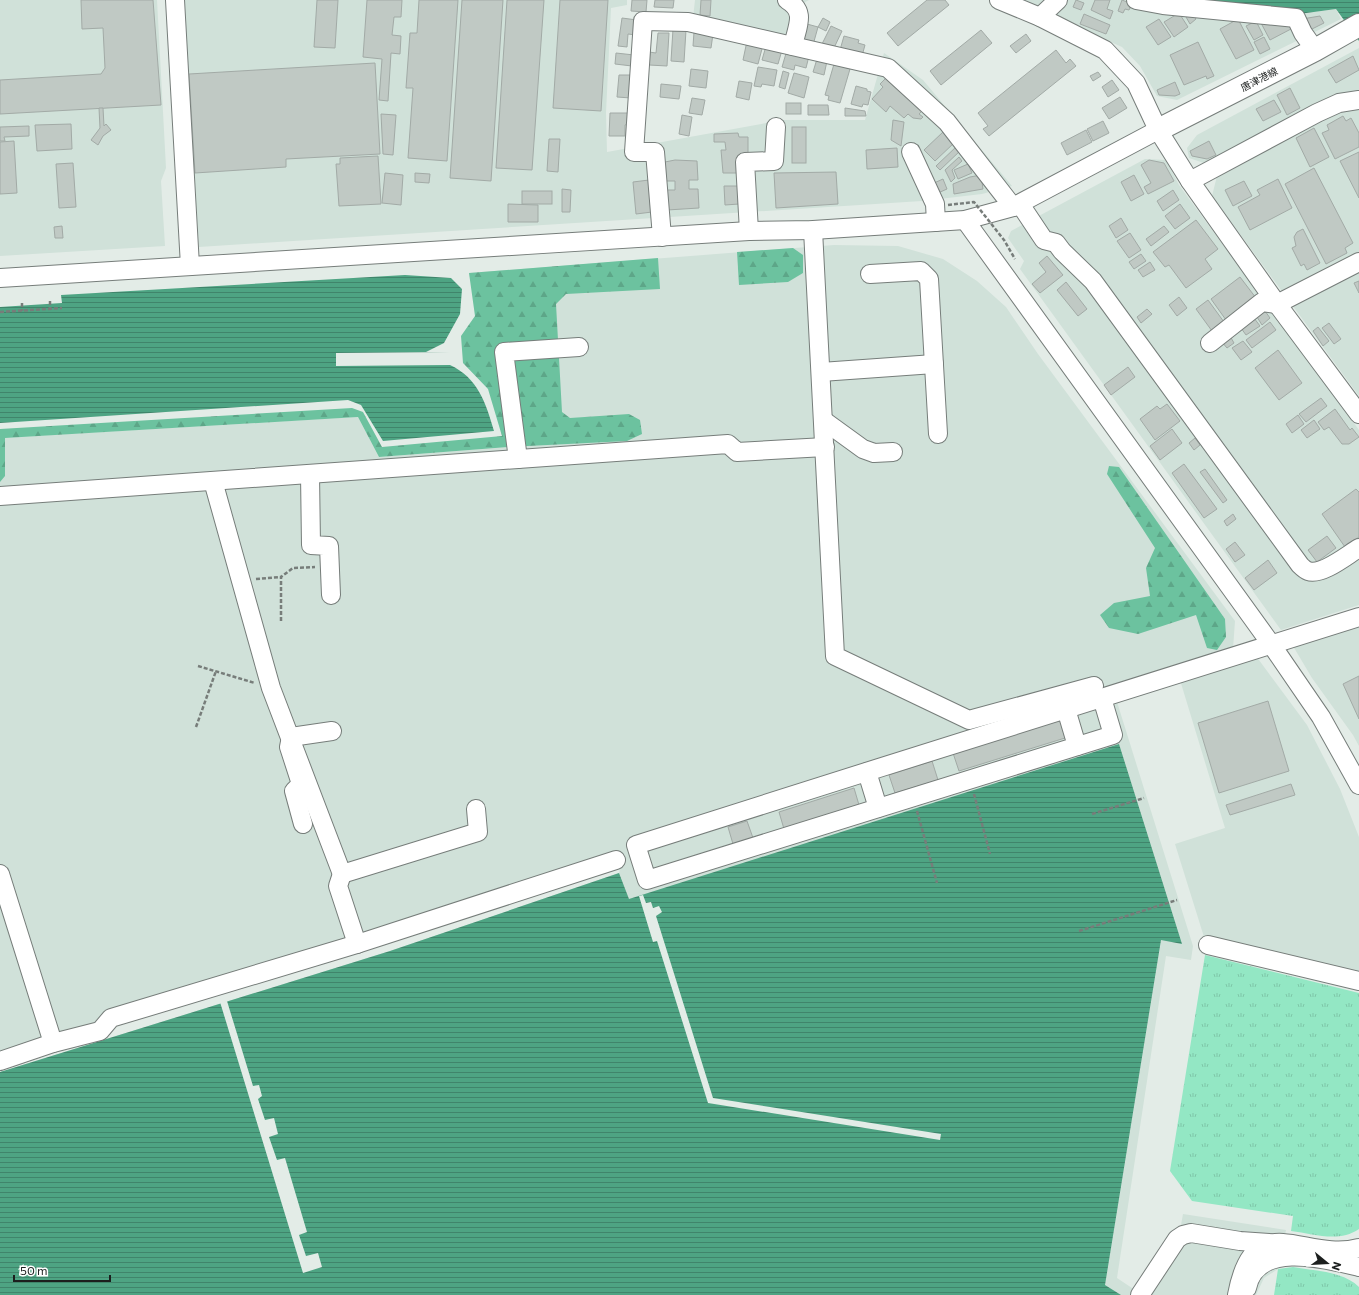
<svg xmlns="http://www.w3.org/2000/svg" width="1359" height="1295" font-family="Commissioner,'Noto Sans JP',sans-serif">
<style>
.built{fill:#d0e1d9}
.grass{fill:url(#grass-tufts)}
.forest{fill:url(#forest-firs)}
.water{fill:url(#water-rules)}
.pier{fill:#e3ece7}
.building{fill:#c0c9c4;stroke:#a2aaa6}
.lines{fill:none;stroke-linecap:round;stroke-linejoin:round}
.minor-casing{stroke:#767d7a;stroke-width:20}
.major-casing{stroke:#767d7a;stroke-width:24}
.path{stroke:#777d7a;stroke-width:2.5;stroke-dasharray:4 2;stroke-linecap:butt}
.minor{stroke:#fff;stroke-width:18}
.major{stroke:#fff;stroke-width:22}
.path-bridge{stroke:#777d7a;stroke-width:2.5;stroke-dasharray:4 2;stroke-linecap:butt}
.labels{text-anchor:middle;dominant-baseline:central;stroke-width:3;stroke-linejoin:round;paint-order:stroke}
.street-label{font-size:10px;fill:#1c1f1e;stroke:#fff}
</style>
<defs>
<pattern id="grass-tufts" width="24" height="20" patternUnits="userSpaceOnUse"><rect width="24" height="20" fill="#93e7c4"/><path d="M3 7l-1-3M5 7V3M7 7l1-3M15 17l-1-3M17 17v-4M19 17l1-3" fill="none" stroke="#7ec6a8"/></pattern>
<pattern id="forest-firs" width="22" height="20" patternUnits="userSpaceOnUse"><rect width="22" height="20" fill="#6cc29f"/><path d="M5 1l3.5 6h-7zM16 11l3.5 6h-7z" fill="#5da688"/></pattern>
<pattern id="water-rules" width="6" height="5" patternUnits="userSpaceOnUse"><rect width="6" height="5" fill="#4ea483"/><path d="M0 2.5h6" fill="none" stroke="#40856b"/></pattern>
</defs>
<rect width="100%" height="100%" fill="#e3ece7"/>
<g class="built">
<path d="M0,0H157L166,168L161,181L165,246L0,256Z"/>
<path d="M182,0H627V5L611,8L606,113L607,152L783,120H865L884,53L923,80L1012,186L982,194L922,201L199,247Z"/>
<path d="M695,0H809L793,9L785,38L693,18Z"/>
<path d="M1016,0H1163L1299,14L1336,9L1341,19L1177,100L1157,96L1140,66L1122,47Z"/>
<path d="M1359,48V396L1212,196L1219,168L1189,158L1187,148L1197,135Z"/>
<path d="M1145,159L1166,160L1179,185L1359,430V605L1281,630L1020,269L1024,261L1008,238L1011,231Z"/>
<path d="M834,245L898,246L943,259L977,281L1006,307L1038,354L1235,621L1233,649L1113,689L1193,946L1191,960L1166,956L1117,1278L1135,1290L1173,1232L1181,1225L1183,1214L1286,1230L1278,1269L1264,1278L1256,1295H990L0,1072L390,951L619,873L620,869L0,1061V438L358,417L379,457L507,447L469,273Z"/>
<path d="M1359,626V746L1353,735L1312,678L1293,646Z"/>
<path d="M1256,656L1307,725L1340,789L1359,837V972L1204,937L1175,844L1225,828L1180,680Z"/>
</g>
<g class="grass">
<path d="M1205,955L1359,993V1229C1339,1243 1314,1234 1291,1231L1293,1216L1192,1201L1170,1171Z"/>
<path d="M1293,1267C1315,1271 1343,1271 1359,1287V1295H1274L1278,1269Z"/>
</g>
<g class="forest">
<path d="M793,248L803,255V273L788,282L739,285L737,252Z"/>
<path d="M658,258L660,289L566,294L556,304L562,412L570,418L629,414L640,420L642,434L627,441L508,447L379,457L358,417L5,438V476L0,482V429L352,408L363,412L382,447L502,436L488,389L463,363L461,336L475,316L469,273Z"/>
<path d="M1109,466L1119,467L1225,619L1226,637L1217,650L1207,648L1196,615L1138,634L1109,628L1100,615L1114,603L1150,596L1146,568L1155,548L1107,474Z"/>
</g>
<g class="water">
<path d="M1163,0H1359V41L1336,9L1299,14Z"/>
<path d="M405,275L451,278L462,289L460,314L444,343L426,352H450V365C478,378 486,403 494,431L383,441L361,405L348,400L0,423V307L62,303L61,295Z"/>
<path d="M1119,744L1182,944L1161,940L1105,1285L1121,1295H0V1072L390,951L619,873L629,899Z"/>
</g>
<g class="pier">
<path d="M450,352V365L336,366V353Z"/>
<path d="M643,895L646,903L651,902L653,908L659,906L662,912L656,916L713,1098L941,1134L940,1140L708,1103L657,941L653,942L639,896Z"/>
<path d="M227,1001L253,1086L259,1085L262,1096L258,1099L265,1120L274,1118L278,1134L269,1137L277,1160L285,1158L307,1232L299,1235L306,1256L318,1253L322,1267L303,1273L220,1002Z"/>
</g>
<g class="building">
<path d="M81,0H153L161,105L0,114V80L101,74L105,68L103,28L82,29Z"/>
<path d="M317,0H338L335,48L314,47Z"/>
<path d="M367,0H402L401,17H394L392,35L401,36L400,54L391,53L388,101L379,100L382,59L363,57Z"/>
<path d="M419,0H458L447,161L408,158L413,88H406L410,33H417Z"/>
<path d="M462,0H503L491,181L450,178Z"/>
<path d="M507,0H544L532,170L496,168Z"/>
<path d="M560,0H608L601,111L553,108Z"/>
<path d="M632,0H647L646,12L631,11Z"/>
<path d="M655,0H674L673,8L654,7Z"/>
<path d="M701,0H711L710,16L700,15Z"/>
<path d="M927,0H945L949,5L898,46L887,33Z"/>
<path d="M1076,0L1084,3L1081,10L1073,7Z"/>
<path d="M1095,0H1110L1107,9L1113,11L1110,19L1091,10Z"/>
<path d="M1122,0L1132,4L1129,10L1125,9L1123,13L1118,11Z"/>
<path d="M1179,13L1188,27L1174,37L1164,22Z"/>
<path d="M1192,13L1196,19L1190,24L1186,17Z"/>
<path d="M1084,14L1110,25L1106,34L1080,24Z"/>
<path d="M1320,16L1324,23L1308,31L1302,19Z"/>
<path d="M622,18L637,20L636,35L628,34L627,47L618,46Z"/>
<path d="M823,18L830,22L826,31L818,27Z"/>
<path d="M1159,19L1171,37L1158,45L1146,27Z"/>
<path d="M1238,19L1254,50L1236,59L1220,29Z"/>
<path d="M1256,21L1263,35L1254,40L1246,26Z"/>
<path d="M1287,22L1291,29L1270,40L1261,23Z"/>
<path d="M807,24L818,27L813,45L802,43Z"/>
<path d="M831,26L842,31L833,50L822,44Z"/>
<path d="M673,29L686,30L684,62L671,61Z"/>
<path d="M981,30L992,43L941,85L930,71Z"/>
<path d="M694,32L713,34L711,48L693,46Z"/>
<path d="M658,33H669L667,66L649,65V52L656,53Z"/>
<path d="M1026,34L1031,41L1016,53L1010,46Z"/>
<path d="M844,36L859,40L858,43L865,45L862,56L840,50Z"/>
<path d="M1264,37L1270,49L1260,54L1254,42Z"/>
<path d="M747,41L763,45L758,64L743,60Z"/>
<path d="M1198,42L1214,76L1207,79L1206,76L1184,85L1170,55Z"/>
<path d="M766,46L782,50L778,64L762,60Z"/>
<path d="M787,50L809,56L806,68L795,65L794,70L782,67Z"/>
<path d="M1056,50L1066,63L1070,59L1076,66L989,136L983,129L988,126L978,113Z"/>
<path d="M616,53L634,55L632,66L615,64Z"/>
<path d="M1353,56L1359,70L1336,83L1328,70Z"/>
<path d="M817,59L827,61L824,75L813,72Z"/>
<path d="M375,63L380,154L286,159V167L195,173L189,74Z"/>
<path d="M834,64L850,69L840,103L828,100L829,96L825,95Z"/>
<path d="M758,67L777,70L774,86L762,84L761,87L754,86Z"/>
<path d="M691,69L708,71L706,88L689,86Z"/>
<path d="M783,71L789,73L785,89L779,87Z"/>
<path d="M1098,72L1101,76L1093,81L1090,76Z"/>
<path d="M794,73L809,77L804,98L788,93Z"/>
<path d="M619,75H633L631,98L617,97Z"/>
<path d="M886,78L888,81L890,78L924,109L919,114L923,117L921,119L913,118L908,114L904,118L890,106L886,112L872,99L883,87L880,84Z"/>
<path d="M1112,80L1119,90L1108,97L1102,87Z"/>
<path d="M739,81L752,83L749,100L736,97Z"/>
<path d="M1175,82L1180,94L1175,96L1159,95L1157,90Z"/>
<path d="M661,84L681,86L679,99L660,97Z"/>
<path d="M856,86L867,89V91L871,92L868,105L863,104L862,107L851,104Z"/>
<path d="M1290,88L1300,108L1287,115L1277,95Z"/>
<path d="M1120,97L1127,108L1109,119L1102,108Z"/>
<path d="M692,98L705,100L702,115L689,113Z"/>
<path d="M1274,100L1281,112L1263,121L1256,109Z"/>
<rect x="786" y="103" width="15" height="11"/>
<path d="M808,105H828L829,115H808Z"/>
<path d="M99,108H103L104,126L106,124L111,130L103,136L98,145L91,140L100,128Z"/>
<path d="M845,108L865,111L866,116H845Z"/>
<path d="M610,113H628V124L625,125V136H609Z"/>
<path d="M381,114L396,115L393,155L383,154Z"/>
<path d="M682,115L692,117L689,136L679,134Z"/>
<path d="M1343,116L1346,121L1351,118L1359,133V147L1335,159L1322,133L1329,130L1327,125Z"/>
<path d="M893,120L904,122L901,146L891,140Z"/>
<path d="M1103,121L1109,133L1093,141L1087,129Z"/>
<path d="M71,124L72,149L37,151L35,125Z"/>
<path d="M29,126V136L4,137L5,141H0V127Z"/>
<rect x="792" y="127" width="14" height="36"/>
<path d="M1314,128L1329,157L1310,167L1296,138Z"/>
<path d="M1086,130L1092,142L1067,155L1061,143Z"/>
<path d="M943,132L954,143L935,161L924,150Z"/>
<path d="M738,133L739,137H748V155H739L740,173H723L721,150H726L725,142H714V134Z"/>
<path d="M549,139H560L558,172L547,171Z"/>
<path d="M14,141L17,193L0,194V142Z"/>
<path d="M1209,141L1216,155L1207,159L1192,156L1190,151Z"/>
<path d="M957,146L961,150L940,170L936,166Z"/>
<path d="M897,148L898,167L867,169L866,150Z"/>
<path d="M1359,152V198L1340,161Z"/>
<path d="M378,156L381,204L339,206L336,164H340V158Z"/>
<path d="M959,157L962,161L952,170L955,178L951,182L945,170Z"/>
<path d="M675,160L697,161L698,180H689V189H698L699,208L667,210L666,190H675V181H666L665,162Z"/>
<path d="M1149,160L1164,163L1174,181L1148,194L1144,187L1151,183L1141,165Z"/>
<path d="M73,163L76,207L59,208L56,164Z"/>
<path d="M968,164L972,173L958,179L954,170Z"/>
<path d="M1314,168L1353,243L1345,248L1347,253L1326,264L1285,184Z"/>
<path d="M836,172L838,204L776,208L774,173Z"/>
<path d="M385,173L403,175L401,205L382,203Z"/>
<path d="M415,173L430,174L429,183L415,182Z"/>
<path d="M981,175L983,189L954,194L953,184L970,177Z"/>
<path d="M1134,175L1144,194L1131,201L1121,182Z"/>
<path d="M943,179L947,189L938,193L934,183Z"/>
<path d="M1278,179L1292,208L1250,230L1238,207L1260,195L1257,190Z"/>
<path d="M649,180L652,212L636,214L633,182Z"/>
<path d="M1244,181L1252,196L1233,206L1225,190Z"/>
<path d="M724,186H739V204L725,205Z"/>
<path d="M562,189L571,190L570,212H562Z"/>
<path d="M1173,190L1179,200L1163,211L1157,201Z"/>
<rect x="522" y="191" width="30" height="13"/>
<path d="M508,204L538,205V222H508Z"/>
<path d="M1180,204L1190,218L1175,229L1165,216Z"/>
<path d="M1121,218L1128,230L1116,238L1109,226Z"/>
<path d="M1196,220L1218,249L1205,259L1212,269L1186,288L1169,265L1165,267L1153,252Z"/>
<path d="M62,226L63,238H55L54,227Z"/>
<path d="M1164,226L1169,232L1151,246L1146,239Z"/>
<path d="M1303,229L1320,263L1307,270L1304,264L1301,266L1292,248L1296,246L1294,237L1297,232Z"/>
<path d="M1130,233L1141,250L1129,258L1117,241Z"/>
<path d="M1141,254L1146,261L1134,269L1129,262Z"/>
<path d="M1047,256L1063,275L1040,293L1032,284L1046,272L1039,263Z"/>
<path d="M1150,262L1155,270L1143,277L1138,270Z"/>
<path d="M1240,277L1256,298L1226,320L1211,299Z"/>
<path d="M1359,281V293L1354,283Z"/>
<path d="M1066,282L1087,309L1078,316L1057,290Z"/>
<path d="M1179,297L1187,308L1177,316L1169,305Z"/>
<path d="M1208,300L1224,322L1212,331L1196,309Z"/>
<path d="M1147,309L1152,314L1141,323L1137,317Z"/>
<path d="M1265,311L1270,318L1262,325L1257,317Z"/>
<path d="M1254,318L1260,326L1246,335L1241,328Z"/>
<path d="M1270,322L1276,330L1252,348L1246,340Z"/>
<path d="M1329,323L1341,339L1334,344L1322,328Z"/>
<path d="M1318,327L1329,341L1323,346L1313,331Z"/>
<path d="M1230,336L1234,343L1227,348L1222,342Z"/>
<path d="M1243,341L1252,352L1241,360L1232,348Z"/>
<path d="M1278,350L1302,383L1279,400L1255,368Z"/>
<path d="M1128,367L1135,377L1111,395L1104,385Z"/>
<path d="M1321,398L1327,406L1306,422L1299,414Z"/>
<path d="M1167,404L1180,421L1155,440L1140,419L1157,406L1160,409Z"/>
<path d="M1335,409L1350,430L1352,428L1359,437L1349,444H1342L1329,427L1324,430L1318,422Z"/>
<path d="M1298,415L1304,424L1292,433L1286,424Z"/>
<path d="M1314,420L1320,429L1307,438L1301,430Z"/>
<path d="M1172,429L1182,443L1160,460L1150,446Z"/>
<path d="M1195,438L1200,445L1194,450L1189,443Z"/>
<path d="M1184,464L1217,509L1204,518L1172,473Z"/>
<path d="M1205,469L1227,500L1223,503L1200,472Z"/>
<path d="M1356,489L1359,492V537L1345,547L1322,514Z"/>
<path d="M1233,514L1236,519L1227,526L1224,521Z"/>
<path d="M1327,536L1336,548L1317,562L1308,550Z"/>
<path d="M1235,542L1245,555L1235,562L1226,549Z"/>
<path d="M1268,560L1277,573L1254,590L1245,578Z"/>
<path d="M1359,676V719L1343,684Z"/>
<path d="M1268,701L1289,771L1219,793L1198,723Z"/>
<path d="M1060,720L1065,738L959,771L953,753Z"/>
<path d="M932,761L938,780L895,793L889,775Z"/>
<path d="M1291,784L1295,795L1230,815L1226,805Z"/>
<path d="M854,788L859,805L784,829L779,812Z"/>
<path d="M747,821L753,838L733,844L728,827Z"/>
</g>
<g class="lines">
<g class="minor-casing">
<g id="minor">
<path d="M175,0L190,266"/>
<path d="M787,0C807,12 797,26 793,46"/>
<path d="M999,0L1040,17L1105,50L1136,83L1158,130L1190,181L1277,304L1359,414"/>
<path d="M1136,0L1163,5L1296,18L1303,33L1315,50"/>
<path d="M1040,17L1058,0"/>
<path d="M911,152L935,204L936,222"/>
<path d="M1190,181L1317,113L1339,103L1359,100"/>
<path d="M1020,204L1044,240L1056,243L1062,251L1093,281L1300,565C1302,567 1305,570 1308,571C1322,576 1347,555 1359,548"/>
<path d="M965,220L1271,644L1321,717L1359,785"/>
<path d="M813,230L835,656L969,720L1094,686"/>
<path d="M749,231L745,162L774,161L776,127"/>
<path d="M662,237L655,152H634L643,21L688,22L888,68L947,122L1013,207"/>
<path d="M870,274L921,271L929,279L938,434"/>
<path d="M0,278L749,231L813,230L965,220L1013,207L1158,130"/>
<path d="M1210,343L1262,302L1277,304L1359,262"/>
<path d="M821,372L934,364"/>
<path d="M823,420L863,449L874,453L893,452"/>
<path d="M518,459L504,352L579,347"/>
<path d="M310,474L311,545L329,546L331,595"/>
<path d="M213,481L271,688L342,874L478,832L476,809"/>
<path d="M0,496L728,444L737,452L825,447"/>
<path d="M1102,698L1113,735L647,880L636,845C877,769 1118,691 1359,617"/>
<path d="M1066,709L1077,746"/>
<path d="M867,772L878,808"/>
<path d="M303,824L294,791L301,784L289,747L291,737L332,731"/>
<path d="M0,874L53,1043"/>
<path d="M342,874L338,886L357,944"/>
<path d="M1208,945L1359,981"/>
<path d="M0,1061L53,1043L100,1031L111,1018L357,944L616,860"/>
<path d="M1247,1288C1256,1240 1326,1259 1359,1267"/>
<path d="M1140,1295L1177,1239L1183,1235L1191,1233L1240,1241L1269,1243"/>
<path d="M1237,1295C1254,1204 1304,1263 1359,1248"/>
</g>
</g>
<g class="major-casing">
<path id="major" d="M1158,130L1315,50L1359,25"/>
</g>
<g class="path">
<path d="M50,301V309"/>
<path d="M22,303V311"/>
<path d="M0,312L62,308"/>
<path d="M256,579L281,577"/>
<path d="M281,621V577L293,568L315,567"/>
<path d="M198,666L255,683"/>
<path d="M196,727L216,671"/>
<path d="M974,794L990,854"/>
<path d="M917,811L937,883"/>
<path d="M1092,814L1144,798"/>
<path d="M1079,931L1177,900"/>
</g>
<use href="#minor" class="minor"/>
<use href="#major" class="major"/>
<path class="path-bridge" d="M948,205L974,202L1004,240L1015,259"/>
</g>
<g class="labels">
<g class="street-label">
<text transform="translate(1259 79) rotate(-27)">唐津港線</text>
</g>
</g>
<g transform="translate(1327 1263) rotate(108)" stroke="#ffffff" stroke-width="3" paint-order="stroke">
<path d="M0-3L7 15L0 10L-7 15Z" fill="#1c1f1e"/>
<text y="-6" font-size="11" font-weight="bold" text-anchor="middle" fill="#1c1f1e">N</text>
</g>
<path d="M14 1275v6h96v-6" fill="none" stroke="#1c1f1e" stroke-width="2"/>
<text x="20" y="1275" font-size="12" fill="#1c1f1e" stroke="#ffffff" stroke-width="3" paint-order="stroke">50 m</text>
</svg>
